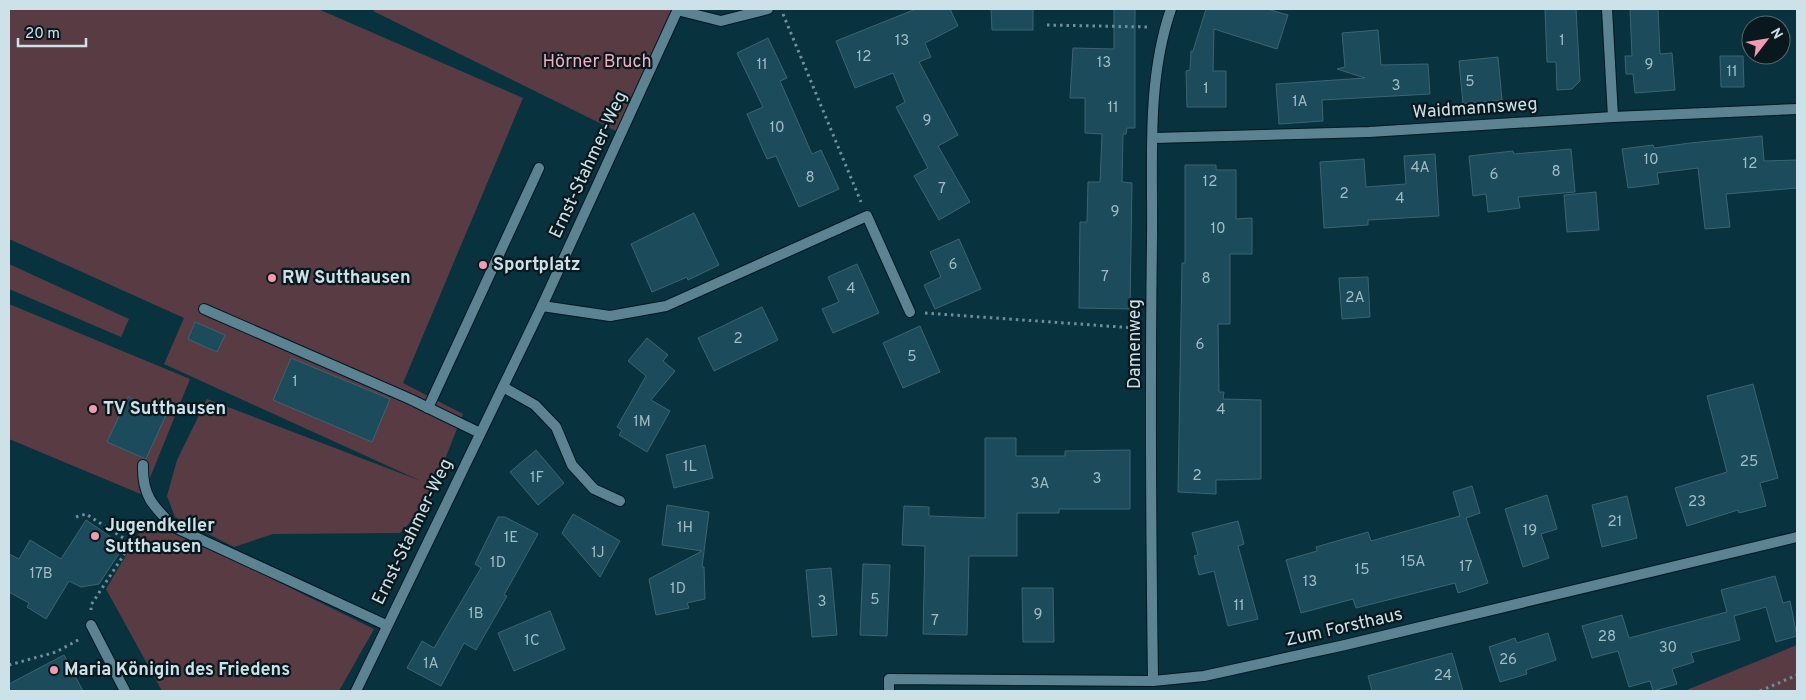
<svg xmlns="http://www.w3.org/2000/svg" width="1806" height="700" font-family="Overpass,sans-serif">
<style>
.green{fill:#593c43}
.building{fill:#1c4c5b;stroke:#3d6371}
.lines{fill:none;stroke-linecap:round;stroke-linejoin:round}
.lane-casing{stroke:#001922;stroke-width:12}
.street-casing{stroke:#001922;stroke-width:12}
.path{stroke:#708e98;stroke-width:3;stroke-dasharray:2.5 4;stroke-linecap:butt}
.lane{stroke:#5c8391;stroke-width:10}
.street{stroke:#5c8391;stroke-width:10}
.poi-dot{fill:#f29ab0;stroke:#08181d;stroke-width:2}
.labels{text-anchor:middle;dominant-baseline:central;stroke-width:4.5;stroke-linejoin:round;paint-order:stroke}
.number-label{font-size:15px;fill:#a0bcc5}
.park-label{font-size:18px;fill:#f5adbe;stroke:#08181d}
.street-label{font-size:18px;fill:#cce1e8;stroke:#08181d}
.poi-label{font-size:18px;font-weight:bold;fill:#cce1e8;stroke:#08181d;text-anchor:start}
</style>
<rect width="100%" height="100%" fill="#08323e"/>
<g class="green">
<path d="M9,9H318L523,98L403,383L463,414C446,454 432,503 400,533L273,534L234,547L175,517L167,496L177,460L207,399L421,481L164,364L184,318L9,239Z"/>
<path d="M377,9H678L624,135L373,11Z"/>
<path d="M9,264L129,319L121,337L9,289Z"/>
<path d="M9,304L190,379L143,495L9,439Z"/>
<path d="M148,518L374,629L339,691H162L106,589Z"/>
<path d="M1797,645V691H1685L1689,689Z"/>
</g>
<g class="building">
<path d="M916,9H950L958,26L925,43L931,57L919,62L958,135L938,146L970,202L939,220L914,176L928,168L896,107L905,102L893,73L855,88L836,41Z"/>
<path d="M991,9H1033V30H992Z"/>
<path d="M1114,9H1135V128H1127L1126,134H1123L1122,182L1132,183L1130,309L1079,308L1080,222H1087L1088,182H1100L1102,134L1085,133V98H1070L1073,48L1114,49Z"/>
<path d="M1206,9H1267L1288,15L1277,49L1214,29L1213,71H1226V107H1187L1186,71L1190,70L1191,51H1193Z"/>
<path d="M1545,9H1576L1580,81L1572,89L1557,90L1556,62H1547Z"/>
<path d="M1630,9H1658L1660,54L1672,53L1675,90L1635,93L1633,74H1626L1625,56H1632Z"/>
<path d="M1378,30L1381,65L1428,64L1430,94L1322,100L1323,121L1279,124L1276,84L1365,78L1337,69L1345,67L1342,33Z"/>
<path d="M768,38L787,78L780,81L812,154L821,150L839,189L799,207L776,156L767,159L747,114L763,107L737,53Z"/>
<path d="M1720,56H1743L1744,87H1721Z"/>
<path d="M1498,57L1502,100L1463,104L1459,61Z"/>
<path d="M1762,136L1764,161L1797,160V188L1726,194L1730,227L1705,229L1698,168L1657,173L1659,184L1628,188L1622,149L1653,145L1654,148L1690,143Z"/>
<path d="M1571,149L1575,192L1518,197L1520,208L1488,212L1486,194L1473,196L1469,156L1513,151L1514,154Z"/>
<path d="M1435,154L1439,216L1368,220V225L1324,228L1320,162L1364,159L1366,187L1406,184L1404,156Z"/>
<path d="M1185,165H1216V170H1236V219L1252,218V254H1230V324H1218L1219,392H1224L1223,399L1261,400V479L1216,480V494L1178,492L1182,263H1185Z"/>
<path d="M1596,192L1599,230L1567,232L1564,195Z"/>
<path d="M694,213L719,265L688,280L687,277L652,292L631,244Z"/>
<path d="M959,239L981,289L935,309L924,285L941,277L930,252Z"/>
<path d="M857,264L879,313L833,333L822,309L839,302L828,277Z"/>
<path d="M1368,277L1370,317L1342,319L1339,278Z"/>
<path d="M762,307L778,340L714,371L698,338Z"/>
<path d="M195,322L225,335L217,352L188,339Z"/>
<path d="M920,326L940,372L903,388L883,343Z"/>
<path d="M647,338L668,355L663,361L675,371L651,400L670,411L647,452L619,435L622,430L617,427L646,376L628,361Z"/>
<path d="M291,358L390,399L372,442L273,400Z"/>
<path d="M1753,384L1778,478L1760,483L1766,506L1739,513L1738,510L1687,526L1675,488L1727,472L1707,396Z"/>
<path d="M128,397L166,415L146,459L107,442Z"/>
<path d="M985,438H1016V456H1065V451L1130,450V509H1059V513H1017V556H969L967,635L923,634L925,546L902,545L904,506L929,507V516L985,518Z"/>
<path d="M705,445L713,478L674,488L666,455Z"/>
<path d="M536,450L564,483L538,505L510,472Z"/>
<path d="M1472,486L1480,513L1466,518L1488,583L1458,593L1455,583L1356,608L1353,599L1301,613L1286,560L1317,551L1316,547L1368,532L1371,541L1460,516L1453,492Z"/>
<path d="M1547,495L1557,529L1541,534L1549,558L1523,567L1505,509Z"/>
<path d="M1627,496L1637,538L1602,547L1592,505Z"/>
<path d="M667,505L709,512L702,567H704L705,599L687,603L689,608L656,615L649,579L702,551L662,545Z"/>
<path d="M573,514L620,541L600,577L562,533Z"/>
<path d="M498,517H505L538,534L504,595L507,596L476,650L464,643L441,686L407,668L422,641L434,648L481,568L475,564Z"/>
<path d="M86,520L124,546L99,584L81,587L69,581L46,619L27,607L29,603L9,592V554L19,559L30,540L61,559Z"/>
<path d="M1238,521L1244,544L1238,546L1258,619L1228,626L1214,571L1199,575L1194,556L1198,555L1192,533Z"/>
<path d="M863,564L890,565L887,636L860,635Z"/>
<path d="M831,568L837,635L812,637L806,570Z"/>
<path d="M1775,576L1783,603L1790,601L1797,636L1776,642L1766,607L1734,616L1740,640L1691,653L1694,662L1672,669L1677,684L1653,691L1650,681L1629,687L1618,651L1592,658L1582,626L1622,615L1629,638L1727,612L1721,590Z"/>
<path d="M1022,588H1053L1054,642H1023Z"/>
<path d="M550,611L565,649L514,671L498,633Z"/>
<path d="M1548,633L1556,660L1526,670L1527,674L1500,682L1489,647L1515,638L1517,643Z"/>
<path d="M1452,653L1463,691H1372L1368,676Z"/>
<path d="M64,655L83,691H9V684Z"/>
</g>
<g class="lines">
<g class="lane-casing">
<g id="lane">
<path d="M838,229L867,216L910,312"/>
<path d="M204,309L410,399L480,433"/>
<path d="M428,408L539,168"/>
<path d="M143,465C142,496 153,506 174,527L386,625"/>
<path d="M91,625L125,691"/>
</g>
</g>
<g class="street-casing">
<g id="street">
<path d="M1607,9L1613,117"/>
<path d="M677,10L721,21L768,9"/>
<path d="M1154,138L1369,132L1613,117L1797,109"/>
<path d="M542,306L610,316L666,306L838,229"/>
<path d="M503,387L535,405L556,427L572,465L594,489L620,501"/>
<path d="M1153,681C1151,534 1150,386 1152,238C1153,163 1146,81 1171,9"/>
<path d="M356,691L542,306L678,9"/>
<path d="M889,691V679L1153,681L1204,676L1345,645L1797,537"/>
</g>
</g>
<g class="path">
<path d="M783,14L861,202"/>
<path d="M1047,25L1149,27"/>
<path d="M925,313L1135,328"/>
<path d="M76,517L86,514L125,539L127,550L91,605V610"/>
<path d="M9,665L56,652L80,639"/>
<path d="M1760,691L1797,675"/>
</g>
<use href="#lane" class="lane"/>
<use href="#street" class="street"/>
</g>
<g class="poi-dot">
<circle cx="483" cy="265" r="5"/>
<circle cx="272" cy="278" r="5"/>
<circle cx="93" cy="409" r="5"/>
<circle cx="95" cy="536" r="5"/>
<circle cx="54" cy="670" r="5"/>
</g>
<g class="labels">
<g class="number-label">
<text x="902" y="41">13</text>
<text x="1562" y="41">1</text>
<text x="864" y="57">12</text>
<text x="1104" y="63">13</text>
<text x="762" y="65">11</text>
<text x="1649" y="65">9</text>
<text x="1732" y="72">11</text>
<text x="1470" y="82">5</text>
<text x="1396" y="86">3</text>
<text x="1206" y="89">1</text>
<text x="1300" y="102">1A</text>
<text x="1113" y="108">11</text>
<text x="927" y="121">9</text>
<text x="777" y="128">10</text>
<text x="1651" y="160">10</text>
<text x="1750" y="164">12</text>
<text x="1420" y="168">4A</text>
<text x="1556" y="172">8</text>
<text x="1494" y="175">6</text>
<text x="810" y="178">8</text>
<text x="1210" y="182">12</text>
<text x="942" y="189">7</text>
<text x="1344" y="194">2</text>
<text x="1400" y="199">4</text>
<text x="1115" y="212">9</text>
<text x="1218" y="229">10</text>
<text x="953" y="265">6</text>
<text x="1105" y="277">7</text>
<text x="1206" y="279">8</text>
<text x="851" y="289">4</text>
<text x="1355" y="298">2A</text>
<text x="738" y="339">2</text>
<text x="1200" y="345">6</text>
<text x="912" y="357">5</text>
<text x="295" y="382">1</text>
<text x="1221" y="410">4</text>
<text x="642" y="422">1M</text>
<text x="1749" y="462">25</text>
<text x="690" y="467">1L</text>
<text x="1197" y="476">2</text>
<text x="537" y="478">1F</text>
<text x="1097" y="479">3</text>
<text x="1040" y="484">3A</text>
<text x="1697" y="502">23</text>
<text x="1615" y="522">21</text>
<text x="685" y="528">1H</text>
<text x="1530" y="531">19</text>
<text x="511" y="538">1E</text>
<text x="598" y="553">1J</text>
<text x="1413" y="562">15A</text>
<text x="498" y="563">1D</text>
<text x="1466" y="567">17</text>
<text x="1362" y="570">15</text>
<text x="41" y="574">17B</text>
<text x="1310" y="582">13</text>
<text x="678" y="589">1D</text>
<text x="875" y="600">5</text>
<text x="822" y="602">3</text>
<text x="1239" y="606">11</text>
<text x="476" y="614">1B</text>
<text x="1038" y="615">9</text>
<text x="935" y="621">7</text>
<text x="1607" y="637">28</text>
<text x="532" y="641">1C</text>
<text x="1668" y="648">30</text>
<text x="1508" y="660">26</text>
<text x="431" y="664">1A</text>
<text x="1443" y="676">24</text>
</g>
<g class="park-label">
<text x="597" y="62">Hörner Bruch</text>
</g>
<g class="street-label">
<text transform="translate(1475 109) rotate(-4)">Waidmannsweg</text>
<text transform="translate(589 165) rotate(-65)">Ernst-Stahmer-Weg</text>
<text transform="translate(1135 344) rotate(-90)">Damenweg</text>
<text transform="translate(413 532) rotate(-64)">Ernst-Stahmer-Weg</text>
<text transform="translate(1344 628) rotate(-13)">Zum Forsthaus</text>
</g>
<g class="poi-label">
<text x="493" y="265">Sportplatz</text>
<text x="282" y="278">RW Sutthausen</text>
<text x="103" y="409">TV Sutthausen</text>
<text x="105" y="526">Jugendkeller<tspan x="105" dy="21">Sutthausen</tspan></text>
<text x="64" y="670">Maria Königin des Friedens</text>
</g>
</g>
<rect width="1806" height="700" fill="none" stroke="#cce1e8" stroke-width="20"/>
<g transform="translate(1766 40) rotate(59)"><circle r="24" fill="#08181d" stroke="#56686e"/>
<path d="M0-4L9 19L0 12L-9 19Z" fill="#f29ab0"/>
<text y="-8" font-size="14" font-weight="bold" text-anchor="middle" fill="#cce1e8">N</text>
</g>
<path d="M18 38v8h68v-8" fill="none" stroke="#cce1e8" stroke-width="2.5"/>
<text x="25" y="38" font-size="15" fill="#cce1e8" stroke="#08181d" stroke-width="4" paint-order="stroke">20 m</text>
</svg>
